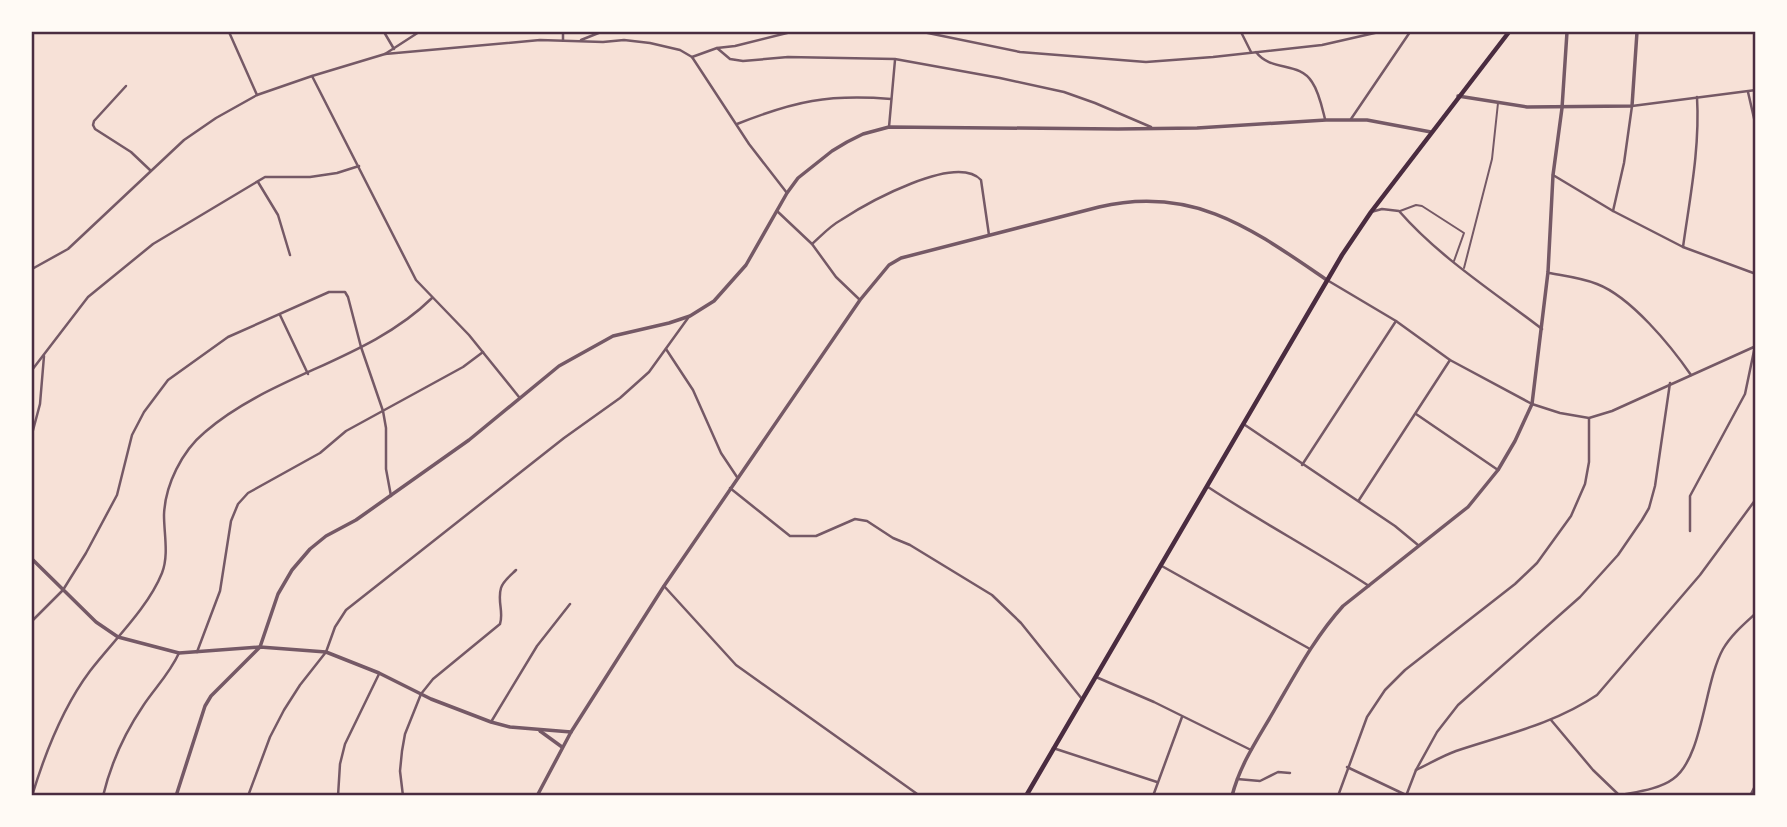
<svg xmlns="http://www.w3.org/2000/svg" width="1787" height="827" font-family="'DejaVu Sans',sans-serif">
<style>
.lines{fill:none;stroke-linecap:round;stroke-linejoin:round}
.service{stroke:#755966;stroke-width:2}
.minor{stroke:#755966;stroke-width:2.5}
.tertiary{stroke:#755966;stroke-width:3.5}
.secondary{stroke:#4a2c40;stroke-width:4.5}
.neatline{fill:none;stroke:#4a2c40;stroke-width:2.5}
</style>
<rect width="100%" height="100%" fill="#f7e1d7"/>
<g class="lines">
<g class="service">
<path d="M1400,211L1416,205L1422,206L1464,233L1454,261"/>
<path d="M1464,268L1492,159L1498,103"/>
</g>
<g class="minor">
<path d="M229,32L257,95"/>
<path d="M384,32L394,49"/>
<path d="M923,32L1020,52L1146,62L1213,57L1322,45L1379,32"/>
<path d="M1241,32L1251,52"/>
<path d="M563,40V32"/>
<path d="M581,40L601,32"/>
<path d="M717,48L730,59L743,61L788,57L895,59L1000,78L1064,92L1095,103L1151,127"/>
<path d="M1256,52C1271,72 1299,61 1312,82C1319,92 1322,107 1325,119"/>
<path d="M385,54L540,40L603,42L624,40L650,43L680,50L692,57L749,144L787,193"/>
<path d="M692,57L717,48L735,46L791,32"/>
<path d="M312,76L416,280L469,335L519,397"/>
<path d="M126,86L94,121L93,125L95,129L131,152L150,170"/>
<path d="M1748,92L1756,127"/>
<path d="M1351,119L1410,32"/>
<path d="M737,124C795,101 828,94 891,99"/>
<path d="M889,127L895,60"/>
<path d="M1553,175L1613,211L1683,247L1756,274"/>
<path d="M258,182L278,215L290,255"/>
<path d="M777,211L812,244L836,277L860,300"/>
<path d="M1613,211L1624,163L1632,106L1756,90"/>
<path d="M1371,212L1382,209L1399,211C1439,257 1494,292 1542,329"/>
<path d="M812,244C821,236 830,226 841,220C867,203 956,153 981,180L989,235"/>
<path d="M1683,247C1690,197 1700,148 1697,97"/>
<path d="M32,269L68,249L184,140L216,118L257,95L312,76L385,54L419,32"/>
<path d="M1549,273C1565,276 1582,278 1597,284C1631,297 1671,346 1691,375"/>
<path d="M1327,280L1396,321L1450,360L1532,404L1560,413L1589,418L1612,411L1756,346"/>
<path d="M280,315L308,374"/>
<path d="M666,349L693,390L721,453L737,477"/>
<path d="M32,370L88,297L153,244L265,177H310L337,173L359,166"/>
<path d="M1416,414L1498,470"/>
<path d="M1245,425L1395,526L1418,545"/>
<path d="M32,434L40,404L44,356"/>
<path d="M1302,465L1396,321"/>
<path d="M1208,487C1261,522 1316,551 1369,586"/>
<path d="M730,488L790,536H816L855,519L867,521L893,538L910,545L992,595L1021,623L1082,699"/>
<path d="M1359,500L1450,360"/>
<path d="M1690,531V496L1745,394L1755,346"/>
<path d="M1160,565L1310,649"/>
<path d="M664,586L736,665L920,796"/>
<path d="M32,621L63,590L86,553L117,495L132,435L144,412L168,380L228,337L329,292H345L348,297L361,347L383,411L386,428V469L391,496"/>
<path d="M197,652L220,591L231,521L238,504L248,493L320,453L346,431L463,367L483,352"/>
<path d="M1096,677L1154,702L1251,750"/>
<path d="M1551,720L1593,770L1619,795"/>
<path d="M491,722L537,646L570,604"/>
<path d="M1053,748L1157,782"/>
<path d="M1347,767L1406,795"/>
<path d="M1416,770C1429,764 1442,756 1456,751C1504,735 1554,724 1597,695L1700,575L1756,499"/>
<path d="M1237,779L1260,781L1278,772L1290,773"/>
<path d="M32,796C45,753 63,707 90,671C113,641 148,608 162,573C169,555 164,534 164,515C165,485 182,451 205,432C272,374 368,361 432,298"/>
<path d="M103,796C111,763 124,734 143,706C155,688 170,673 179,653"/>
<path d="M248,796L270,737L284,710L300,685L326,652L335,627L346,610L564,438L620,398L649,372L688,318"/>
<path d="M338,796L340,764L345,744L379,674"/>
<path d="M403,796L400,771L402,751L405,734L421,694L433,679L500,624C504,612 497,601 501,588C503,581 511,575 516,570"/>
<path d="M1153,796L1182,717"/>
<path d="M1338,796L1367,717L1385,690L1405,670L1515,584L1537,563L1571,516L1585,484L1589,462V419"/>
<path d="M1406,796L1416,770L1437,732L1458,705L1580,597L1618,555L1642,520L1649,508L1655,486L1670,383"/>
<path d="M1616,796C1634,792 1658,790 1673,779C1703,758 1704,683 1723,649C1731,635 1744,624 1756,613"/>
<path d="M1750,796L1756,784"/>
</g>
<g class="tertiary">
<path d="M1458,96L1527,107L1632,106L1637,32"/>
<path d="M32,559L96,622L118,637L179,653L260,647L326,652L379,673L431,699L491,722L510,727L571,732"/>
<path d="M540,731L562,747"/>
<path d="M176,796L205,706L211,696L260,647L278,594L292,570L310,549L326,536L356,520L469,440L559,366L613,336L669,323L690,316L714,301L746,265L787,193L798,178L832,151L847,142L863,134L889,127L1118,129L1197,128L1326,120H1367L1431,132"/>
<path d="M537,796L571,732L664,586L860,300L889,265L901,258L1099,207C1194,185 1252,229 1327,280"/>
<path d="M1232,796C1240,764 1259,737 1275,709C1296,673 1315,637 1343,606L1468,507L1498,470L1515,441L1532,404L1548,272L1553,175L1562,108L1567,32"/>
</g>
<path class="secondary" d="M1026,796L1342,255L1371,212L1509,32"/>
</g>
<rect width="1787" height="827" fill="none" stroke="#fffaf5" stroke-width="66"/>
<rect x="33" y="33" width="1721" height="761" class="neatline"/>
</svg>
